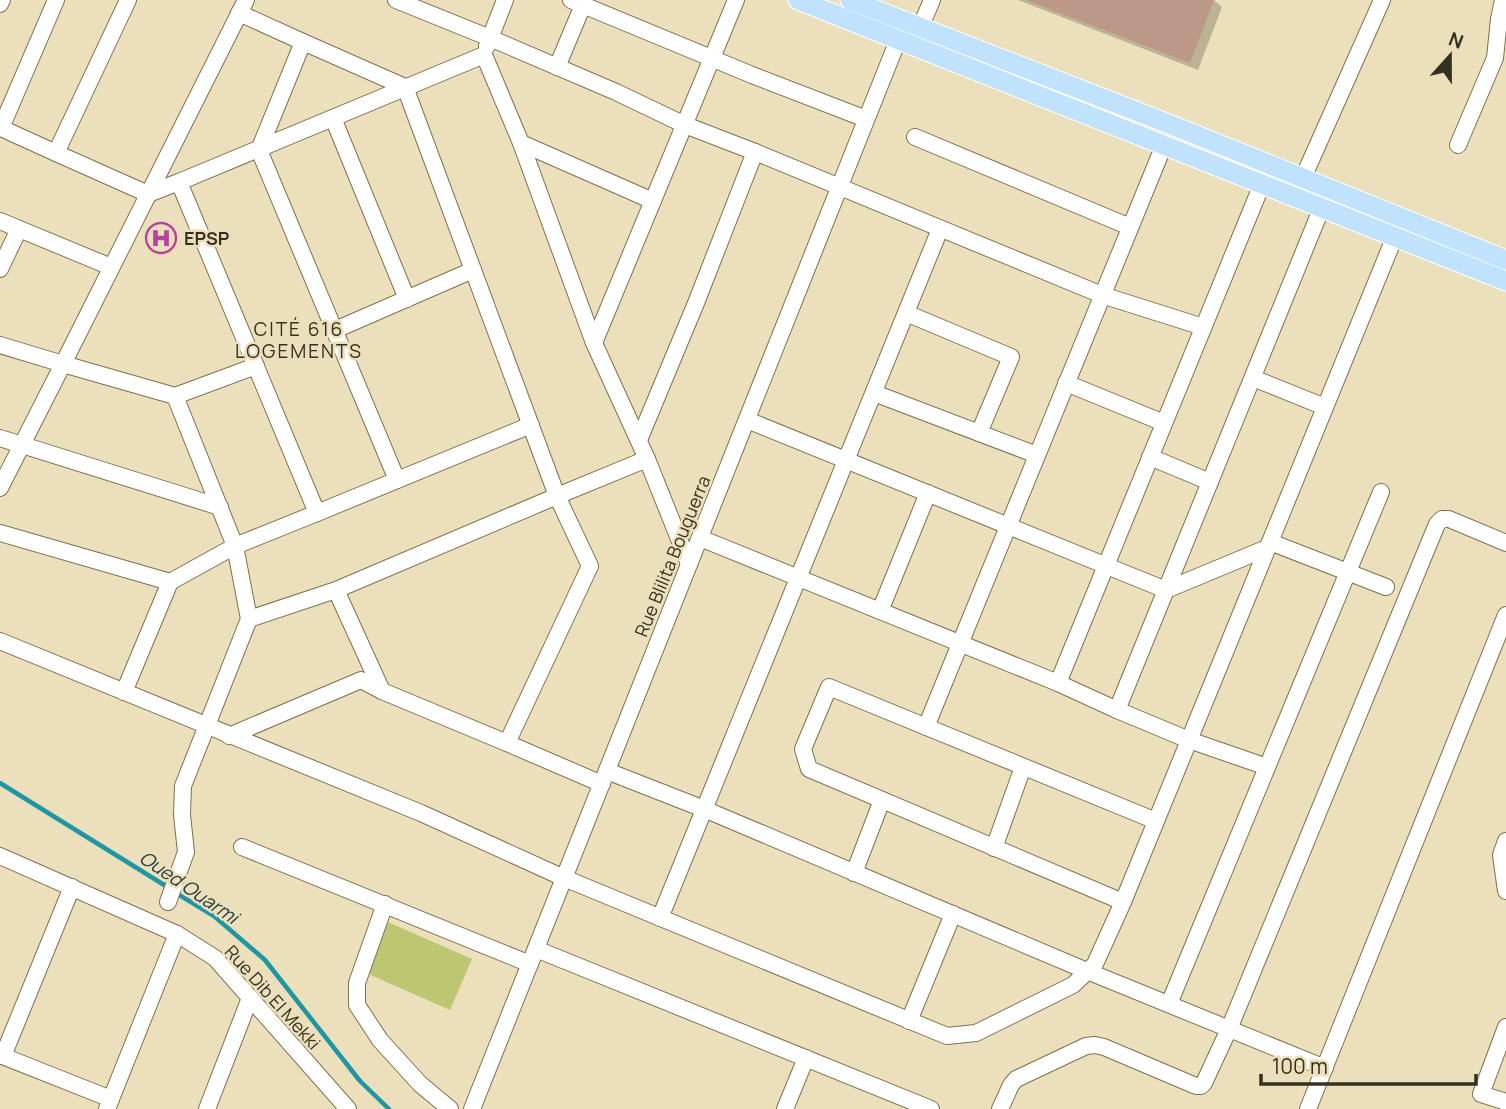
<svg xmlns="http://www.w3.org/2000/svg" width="1506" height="1109" font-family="Manrope,sans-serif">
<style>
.green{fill:#bdc772}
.shadow{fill:#0003}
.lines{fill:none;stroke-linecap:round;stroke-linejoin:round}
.stream{stroke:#1e96a3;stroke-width:4.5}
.building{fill:#bc9888}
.minor-casing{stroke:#7c7151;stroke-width:18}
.major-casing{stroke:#fff;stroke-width:21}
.minor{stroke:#fff;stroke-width:16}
.major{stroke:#c1e2fd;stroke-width:19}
.labels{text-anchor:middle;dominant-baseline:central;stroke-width:5;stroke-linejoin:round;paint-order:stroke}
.poi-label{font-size:18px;font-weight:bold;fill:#353022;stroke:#ebe0bb;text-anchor:start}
.street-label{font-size:18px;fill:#353022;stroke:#ebe0bb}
.neighbourhood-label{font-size:19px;letter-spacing:2px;fill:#353022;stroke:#ebe0bb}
.water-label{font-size:19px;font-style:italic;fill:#263e42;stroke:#ebe0bb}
</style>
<rect width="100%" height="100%" fill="#ebe0bb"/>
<path class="green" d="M388,922L472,959L450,1010L366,973Z"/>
<path class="shadow" d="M1018,0H1214L1222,7L1198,70Z"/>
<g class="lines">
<g class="stream">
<path d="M0,783L169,888"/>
<path d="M176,893L214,916L265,960L360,1081L389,1109"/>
</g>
</g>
<path class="building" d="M1026,0H1214L1190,63Z"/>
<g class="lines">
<g class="minor-casing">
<g id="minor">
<path d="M56,0L1,128L56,153"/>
<path d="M128,0L56,153L148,194L179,182"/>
<path d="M396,0L490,38L616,92L685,125L755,152L1102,295L1203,327"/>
<path d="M571,0L752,75L866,119"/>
<path d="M0,4L2,0"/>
<path d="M239,13L303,42"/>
<path d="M487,46L505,0"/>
<path d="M557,67L583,5"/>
<path d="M333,118L407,299"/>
<path d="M915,137L1130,227"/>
<path d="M521,143L653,201"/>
<path d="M1458,145L1495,58L1499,19L1503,0"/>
<path d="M1303,178L1382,0"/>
<path d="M0,221L111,267"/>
<path d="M0,269L19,229"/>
<path d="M906,313L1011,357L979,433"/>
<path d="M335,330L473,270"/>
<path d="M594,343L736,0"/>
<path d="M0,345L63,364L0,488"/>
<path d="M1253,378L1325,407"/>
<path d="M1066,383L1164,423"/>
<path d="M874,393L1037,455"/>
<path d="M175,396L256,366"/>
<path d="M747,420L1166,590L1267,548"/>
<path d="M531,425L317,513L179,182L484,55L521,143L594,343L647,459L689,564"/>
<path d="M0,438L220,507"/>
<path d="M639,440L696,303L755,152"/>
<path d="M1150,457L1210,482"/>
<path d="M397,480L259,150L303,42L405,87L557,496L590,566L507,743L602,784"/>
<path d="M0,533L170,582L235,546L317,513"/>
<path d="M700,538L1058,683L1117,710L1322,207"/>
<path d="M1270,542L1386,587"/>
<path d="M336,590L382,691"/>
<path d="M880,611L928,493"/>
<path d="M249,619L336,590L557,496L647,459"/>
<path d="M0,641L421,813L564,878L947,1036L976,1033L1073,985L1095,964L1123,902L1395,236"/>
<path d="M1058,683L1262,184"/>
<path d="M124,692L170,582"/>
<path d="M1117,710L1189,740L1267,767"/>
<path d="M926,727L1164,145"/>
<path d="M229,736L361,680L382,691L507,743"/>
<path d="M607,771L704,809L1087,971L1325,1068"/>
<path d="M1506,841L1501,855L1506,891"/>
<path d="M242,847L530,964"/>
<path d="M994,848L1023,767"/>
<path d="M0,856L177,934"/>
<path d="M854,873L882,800"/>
<path d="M168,902L186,852L182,815L183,786L249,619L235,546L175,396L63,364L246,0"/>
<path d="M1123,902L809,769L803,749L829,687L1156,821"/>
<path d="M385,904L357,983V1005L380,1040L420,1084L450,1109"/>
<path d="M660,918L940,229"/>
<path d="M536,949L931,1109"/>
<path d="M1169,1004L1381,492"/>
<path d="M909,1021L953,914"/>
<path d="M1506,1027L1481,1094L1506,1102"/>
<path d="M0,1055L111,1099"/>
<path d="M3,1056L72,887"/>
<path d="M107,1109L177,934L215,958L348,1109"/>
<path d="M207,1109L250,998"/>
<path d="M472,1109L898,40L920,28L932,0"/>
<path d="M785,1109L806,1058"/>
<path d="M1000,1109L1011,1085L1016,1079L1086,1046L1095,1045L1104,1047L1196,1086H1201L1204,1083L1229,1029L1437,524L1442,519H1449L1506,543"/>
<path d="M1308,1109L1506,615"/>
</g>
</g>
<g class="major-casing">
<g id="major">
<path d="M798,0L1506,281"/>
<path d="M850,0L1169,124L1506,260"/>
</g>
</g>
<use href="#minor" class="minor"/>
<use href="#major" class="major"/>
</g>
<defs>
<g id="hospital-ring" transform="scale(1.575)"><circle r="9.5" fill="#ebe0bb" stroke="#b6449e" stroke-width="1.5"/><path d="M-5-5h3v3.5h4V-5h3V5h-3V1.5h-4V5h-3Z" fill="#b6449e"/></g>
</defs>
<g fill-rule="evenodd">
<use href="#hospital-ring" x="161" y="238"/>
</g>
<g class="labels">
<g class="poi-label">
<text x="184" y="238">EPSP</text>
</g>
<g class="street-label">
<text transform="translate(672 556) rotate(-68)">Rue Blilita Bouguerra</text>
<text transform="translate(273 997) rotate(48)">Rue Dib El Mekki</text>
</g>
<g class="neighbourhood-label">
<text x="299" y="329">CITÉ 616<tspan x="299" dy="22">LOGEMENTS</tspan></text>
</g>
<g class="water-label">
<text transform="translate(189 887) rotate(34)">Oued Ouarmi</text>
</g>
</g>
<g transform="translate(1450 56) rotate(21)" stroke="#ebe0bb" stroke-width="5" paint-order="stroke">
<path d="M0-5L12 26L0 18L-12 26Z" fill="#353022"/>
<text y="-10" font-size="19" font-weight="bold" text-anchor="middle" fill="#353022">N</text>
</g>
<path d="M1261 1074v10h215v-10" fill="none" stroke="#353022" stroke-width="3.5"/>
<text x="1272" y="1074" font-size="21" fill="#353022" stroke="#ebe0bb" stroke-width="5" paint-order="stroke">100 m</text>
</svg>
